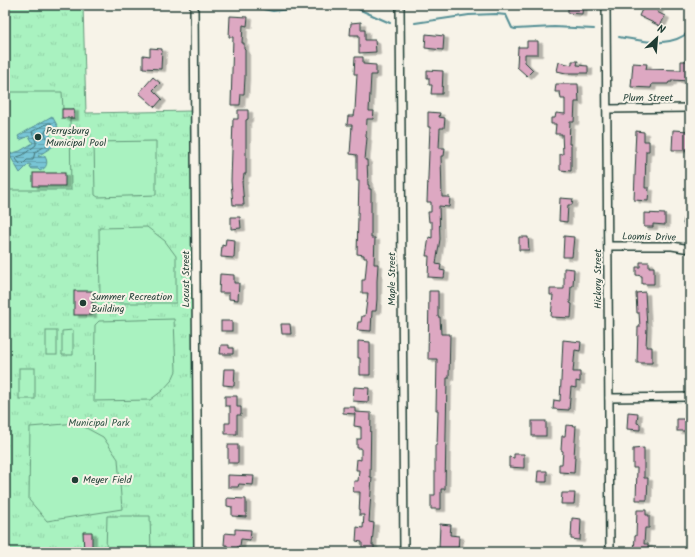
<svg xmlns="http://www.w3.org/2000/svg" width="695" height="557" font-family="Kalam,sans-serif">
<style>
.park{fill:url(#park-tufts);stroke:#64987a}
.pitch{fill:#a9f2c0;stroke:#64987a}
.water{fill:url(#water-rules);stroke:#548f95}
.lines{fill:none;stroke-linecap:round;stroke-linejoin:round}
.shore{stroke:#437375;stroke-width:1}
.stream{stroke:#548f95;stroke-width:2}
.building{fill:#dda8c2;stroke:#1f3d34;filter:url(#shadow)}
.street-casing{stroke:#1f3d34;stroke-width:10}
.street{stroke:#f7f3e8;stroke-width:7}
.poi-dot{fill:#1f3d34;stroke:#f7f3e8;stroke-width:1.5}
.labels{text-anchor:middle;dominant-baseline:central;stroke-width:4;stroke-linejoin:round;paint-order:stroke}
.street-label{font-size:10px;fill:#1f3d34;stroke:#f7f3e8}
.poi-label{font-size:10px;fill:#1f3d34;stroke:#f7f3e8;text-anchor:start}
.park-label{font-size:10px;fill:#345849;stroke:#f7f3e8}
</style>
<defs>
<pattern id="park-tufts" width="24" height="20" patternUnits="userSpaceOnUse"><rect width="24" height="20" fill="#a9f2c0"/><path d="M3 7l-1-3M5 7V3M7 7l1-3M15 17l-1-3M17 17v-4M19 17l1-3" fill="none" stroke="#91d0a6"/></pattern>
<pattern id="water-rules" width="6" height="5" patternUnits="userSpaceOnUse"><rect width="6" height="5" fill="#78c5d6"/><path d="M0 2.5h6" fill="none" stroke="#62a1ae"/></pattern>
<filter id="shadow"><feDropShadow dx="4.5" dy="2.5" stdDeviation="0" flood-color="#0004"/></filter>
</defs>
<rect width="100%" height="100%" fill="#f7f3e8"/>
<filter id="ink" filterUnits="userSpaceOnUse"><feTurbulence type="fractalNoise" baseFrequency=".025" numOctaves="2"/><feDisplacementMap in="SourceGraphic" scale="8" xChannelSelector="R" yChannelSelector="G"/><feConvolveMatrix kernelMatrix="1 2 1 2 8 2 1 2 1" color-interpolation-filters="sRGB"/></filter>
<g filter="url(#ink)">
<path class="park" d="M5,5H83L86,113L191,111L194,552H5Z"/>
<g class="pitch">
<path d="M5,92H62L63,109H74V118H70L71,190H5Z"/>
<path d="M156,141V195L98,197L95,195L94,142Z"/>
<path d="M147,227L165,241L176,256V303H105L100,298L99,228Z"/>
<path d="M174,319L176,371L172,380L162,391L150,400L94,401L95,325L99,321Z"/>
<path d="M73,330V355H62V331Z"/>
<rect x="46" y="331" width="11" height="24"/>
<rect x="19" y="368" width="16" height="31"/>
<path d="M77,423L103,437L118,459L122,509L47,521L29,500L30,427Z"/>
<path d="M107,516H150L151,552H106Z"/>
</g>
<path class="water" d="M52,116L58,127L49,133L55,145L38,156L39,157L44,155C49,162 47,168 40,171L38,169H33L30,168L31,165L29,164L20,173L9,154L20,151L33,143L29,136L20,140L18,136Z"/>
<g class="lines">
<path class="shore" d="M49,123H51L52,126L46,130L45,133L49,144L35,152L33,160H27L22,165L20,164L16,159L17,157L23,155L36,145V142L32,132Z"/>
<g class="stream">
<path d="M141,5L147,7L160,5"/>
<path d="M242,5L273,11L322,5L349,6L356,8L390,23"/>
<path d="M415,23L469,15L496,14L506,15L512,28L515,29L554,27L594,29"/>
<path d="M619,37C643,41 670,49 690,31"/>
</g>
</g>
<g class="building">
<path d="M568,5H583L582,14L568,13Z"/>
<path d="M644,5H661L657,12L665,16L660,26L639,16Z"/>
<path d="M230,16L248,17L247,26L243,25L242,43H244V49L245,50V78L244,94H241L240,105H231L233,37H229Z"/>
<path d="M361,22V30H365V40H375L376,52L359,53V35H350L351,23Z"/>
<path d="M426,34L444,36L443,50L425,48Z"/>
<path d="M527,41H538V54H525V62L533,70L527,76L517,67L518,47H527Z"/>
<path d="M150,48L162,49L161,69L143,68V55L150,56Z"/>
<path d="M355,57H363V64L376,65V75H371L369,111H374L373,119H367L366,137L367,138L365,160H367L368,185H369V189H371V238H375L374,264H378L377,281V299L376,311H372L371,331L357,330L358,322H361L362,316H365L368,293H362V280H365L367,258H364V255L357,254L359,181H357V155L350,154L352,125H347L348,116H354L355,110L357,74H354Z"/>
<path d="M572,61H578L577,65L588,66V73H566L557,71L559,62L572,65Z"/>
<path d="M681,61H690V81L672,80V82H669L668,84H652L651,88L631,87L633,63L647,64L646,69L681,70Z"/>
<path d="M427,70L443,71L442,94H431L432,85H429V78H427Z"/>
<path d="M153,77L160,83L153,90L162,99L155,107L139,93Z"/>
<path d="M556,84H578L579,102H575L574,122H570L569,144H571V171L560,170V154H563L562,134H555L556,124H551V118H555L556,113L565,114V99H561L560,92H555Z"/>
<rect x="62" y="109" width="12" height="9"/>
<path d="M238,110H248V119L246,120V174H244L243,181H242L244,205H233L231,181L233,119H238Z"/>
<path d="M428,112L440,113L439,117L445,118L444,128H440L439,148H445L444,156H441L442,197H450L449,207L439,206L440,239L436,264L441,265L440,270L445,271L444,278L428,277L429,256H426L429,237L432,238V222H429L428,212H431V202H427L430,127H428Z"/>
<path d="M673,130L690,131V150H672Z"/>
<path d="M636,131L644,132V141H649V151H646L645,188H649L648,201L634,200L636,151H635Z"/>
<rect x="33" y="173" width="32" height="13"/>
<path d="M560,198L573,199L572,205H568L567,222L559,221Z"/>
<path d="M688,202L690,203V226L683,224Z"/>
<path d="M644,213L665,214V225L653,224V227H644Z"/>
<path d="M231,217H240L241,228L231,229Z"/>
<path d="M564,236L574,237L572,257H563Z"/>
<path d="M519,237H528L529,250H519Z"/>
<path d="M226,239L235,240L234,258L221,257L222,245L225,246Z"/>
<path d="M640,262H649V267H654V284H642V276L636,275V267H640Z"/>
<path d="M564,268L574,269L573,286H571L570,303L572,304L571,318L551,317L553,295H550V289H564Z"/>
<path d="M220,274L234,275V283H239L238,300L229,299V293H219Z"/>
<rect x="74" y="291" width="18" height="24"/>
<path d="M429,291H438V317H440L441,334H450L449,378H447L445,489H441V509H431V495H435V445H437L438,410H436L437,359H428Z"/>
<path d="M645,292L647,327L646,347H652V363H637L638,327H640L639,313H637L636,293Z"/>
<rect x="221" y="321" width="11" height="10"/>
<path d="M281,324H290L291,334H282Z"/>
<path d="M563,340L581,342L580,351L575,350L573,372H580V382L576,381V388L571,387L569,410L553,409L554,400L560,401Z"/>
<path d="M358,341L370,342V375H360V358H358Z"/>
<path d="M221,345H229V348H233V354H220Z"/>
<path d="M224,369H235L234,386L223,385Z"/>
<path d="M354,387L369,388L368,402L353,401Z"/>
<path d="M225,396H237V407H241V415H237V434H225V423H230V406H225Z"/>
<path d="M343,407H355V412L371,413L370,477H372L369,522L374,523L372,545H374V552H362V542L356,541L357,527L363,528L364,515H359L360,492H353L354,481H358L359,470H356L357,459L361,460V448H357V439H361V427L354,426L355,414L343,413Z"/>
<path d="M628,412L638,413L637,423L640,424V430L627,429Z"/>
<rect x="677" y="419" width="13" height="12"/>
<rect x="532" y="421" width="14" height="15"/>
<path d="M566,425L576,426L574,457H575L574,473L559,472V464H562L563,451L561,450L562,436H565Z"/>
<rect x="228" y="445" width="10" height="18"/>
<path d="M644,448V478H648L647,500H636L637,468H633V449Z"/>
<path d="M514,454H524V468L509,467V457L514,458Z"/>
<path d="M538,471H547V482H537Z"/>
<path d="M228,475L254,476L253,485L239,484L238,487H228Z"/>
<path d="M562,493H575L574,504H561Z"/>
<path d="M227,498L246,499V517L232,516V507L227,506Z"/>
<path d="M637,510H646V515H649V528H645L644,544H648V552H634L635,536H636Z"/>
<path d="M572,518L581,519L580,540L571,539Z"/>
<path d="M440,524L451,525L450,535L459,536L458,550L439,549Z"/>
<path d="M235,529L251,530L250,540L241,539L240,546H238V552H227V545H224L225,533L235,534Z"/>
<path d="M83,532H92V552H84Z"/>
</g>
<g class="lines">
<g class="street-casing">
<g id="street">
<path d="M194,5L198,552"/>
<path d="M400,5L404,552"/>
<path d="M606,5L610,552"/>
<path d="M607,109L690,108"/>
<path d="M608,246H672L690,249"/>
<path d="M609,398L690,397"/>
</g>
</g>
<use href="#street" class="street"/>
</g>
</g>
<g class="poi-dot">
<circle cx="38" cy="137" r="4"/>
<circle cx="83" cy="303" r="4"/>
<circle cx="75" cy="480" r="4"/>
</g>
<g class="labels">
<g class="street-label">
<text x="648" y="98">Plum Street</text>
<text transform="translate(649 237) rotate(1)">Loomis Drive</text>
<text transform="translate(186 279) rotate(-90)">Locust Street</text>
<text transform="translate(392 279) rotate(-90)">Maple Street</text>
<text transform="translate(598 279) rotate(-90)">Hickory Street</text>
</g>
<g class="poi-label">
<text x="46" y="131">Perrysburg<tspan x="46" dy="12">Municipal Pool</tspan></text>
<text x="91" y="297">Summer Recreation<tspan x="91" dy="12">Building</tspan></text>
<text x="83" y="480">Meyer Field</text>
</g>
<g class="park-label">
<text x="99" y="423">Municipal Park</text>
</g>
</g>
<rect width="695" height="557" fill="none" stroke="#f7f3e8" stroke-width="20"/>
<rect x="10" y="10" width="675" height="537" fill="none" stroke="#1f3d34" stroke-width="1.5" filter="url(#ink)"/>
<g transform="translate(657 38) rotate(26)" stroke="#f7f3e8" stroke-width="3" paint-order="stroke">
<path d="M0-3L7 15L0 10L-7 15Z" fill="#1f3d34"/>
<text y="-6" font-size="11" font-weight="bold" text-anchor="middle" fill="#1f3d34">N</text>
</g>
</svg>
